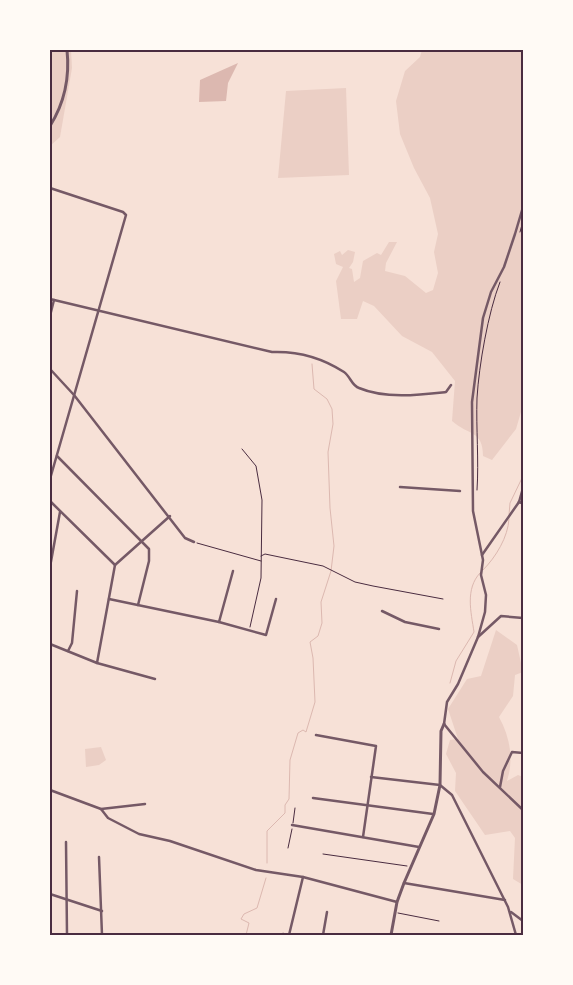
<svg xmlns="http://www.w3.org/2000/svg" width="573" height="985" font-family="Inter,sans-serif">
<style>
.green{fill:#ebcfc5}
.water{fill:#dcb8b0}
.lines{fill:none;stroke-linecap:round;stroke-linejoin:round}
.stream{stroke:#dcb8b0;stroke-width:1}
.path{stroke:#4a2c40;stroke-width:1}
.minor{stroke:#755966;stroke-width:2.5}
.tertiary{stroke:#755966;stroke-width:3}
.neatline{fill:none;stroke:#4a2c40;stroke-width:2}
</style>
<rect width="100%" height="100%" fill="#f7e1d7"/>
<g class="green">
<path d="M50,50H71L72,68L60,137L50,146Z"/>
<path d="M422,50H523V405L516,429L492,460L483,456C483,430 469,436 452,421L455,381L432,352L402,336L374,306L363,301L357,319H341L336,281L343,267L336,264L334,254L340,251L342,255L348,250L355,252L353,262L349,268L352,269L354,282L360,278L363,261L377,253L381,255L389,242H397L386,263L385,271L405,276L426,293L433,290L438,273L434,252L438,234L430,198L414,168L400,134L396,101L405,71L420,57Z"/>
<path d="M346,88L349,175L278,178L286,91Z"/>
<path d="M496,630L517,645L523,672L515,675L513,696L499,717C510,737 514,759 507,781L518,775L523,777V885L513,879L515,838L510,831L485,835L455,791L456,773L446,754L450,740L458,739L448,709L467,679L481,676Z"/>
<path d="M101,747L106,760L99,765L86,767L85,749Z"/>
</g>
<path class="water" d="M238,63L228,83L226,101L199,102L200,80Z"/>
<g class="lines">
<g class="stream">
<path d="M509,515L510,503L523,476"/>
<path d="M483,570C496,557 508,537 509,519"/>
<path d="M450,683L456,661L474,632C471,612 465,589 480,573"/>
<path d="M267,863V831L285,813V805L289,799L290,760L298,733L303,730L306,732L315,702L313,658L310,642L318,636L322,623L321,602L331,571L334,546L330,508L328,452L333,424L332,409L327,399L314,389L312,364"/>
<path d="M246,935L249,923L241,919L244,914L257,908L266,878"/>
</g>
<g class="path">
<path d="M520,232L523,221"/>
<path d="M242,449L256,466L262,500L261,578L250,627"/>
<path d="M477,490C479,460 476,429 477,398C479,365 488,313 500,282"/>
<path d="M197,543L261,561"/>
<path d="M261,556L265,554L323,566L355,582L373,586L443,599"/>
<path d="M293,823L295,808"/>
<path d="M288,848L292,829"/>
<path d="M323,854L407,866"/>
<path d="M398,913L439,921"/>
</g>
<g class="minor">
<path d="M50,188L123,212L126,215L50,479"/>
<path d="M523,207L515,234L504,267L491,292L483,318L472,402L473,511L483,560L481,575L486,595L485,612L478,637L458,684L447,702L444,724L483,772L523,810"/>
<path d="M50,299L272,352C298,351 321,357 344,372C350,376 352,386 359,388C385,399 419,395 446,392L451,385"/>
<path d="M50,316L54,300"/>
<path d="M50,369L74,395L185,538L194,542"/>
<path d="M57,456L149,549V561L138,605"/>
<path d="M400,487L460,491"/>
<path d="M50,501L115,565"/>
<path d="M482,555L519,502L523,488"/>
<path d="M50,567L60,512"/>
<path d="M109,599L219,622L266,635L276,599"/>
<path d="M382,611L405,622L439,629"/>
<path d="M219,622L233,571"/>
<path d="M478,637L501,616L523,618"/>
<path d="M50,644L97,663L155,679"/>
<path d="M68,651L72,643L77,591"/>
<path d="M97,663L115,565L170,516"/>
<path d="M316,735L376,746L363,837"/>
<path d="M371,777L440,785L452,795L508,907L516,935"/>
<path d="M500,787L503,771L512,752L523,753"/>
<path d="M50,790L101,809L145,804"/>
<path d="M313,798L433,814"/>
<path d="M101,809L108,818L139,834L170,841L256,870L303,877L397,902"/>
<path d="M292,825L419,847"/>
<path d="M66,842L67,935"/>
<path d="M99,857L102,935"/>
<path d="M404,883L505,900"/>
<path d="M50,894L102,911"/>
<path d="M511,912L523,921"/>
<path d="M283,934L286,935"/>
<path d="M289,935L303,877"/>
<path d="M323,935L327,912"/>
<path d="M502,935H516"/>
</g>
<g class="tertiary">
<path d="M50,126C65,102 70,78 67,50"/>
<path d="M519,502L523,503"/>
<path d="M391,935L397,902L404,883L434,814L440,785L441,731L444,724"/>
</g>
</g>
<rect width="573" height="985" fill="none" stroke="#fffaf5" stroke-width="102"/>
<rect x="51" y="51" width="471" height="883" class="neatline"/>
</svg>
